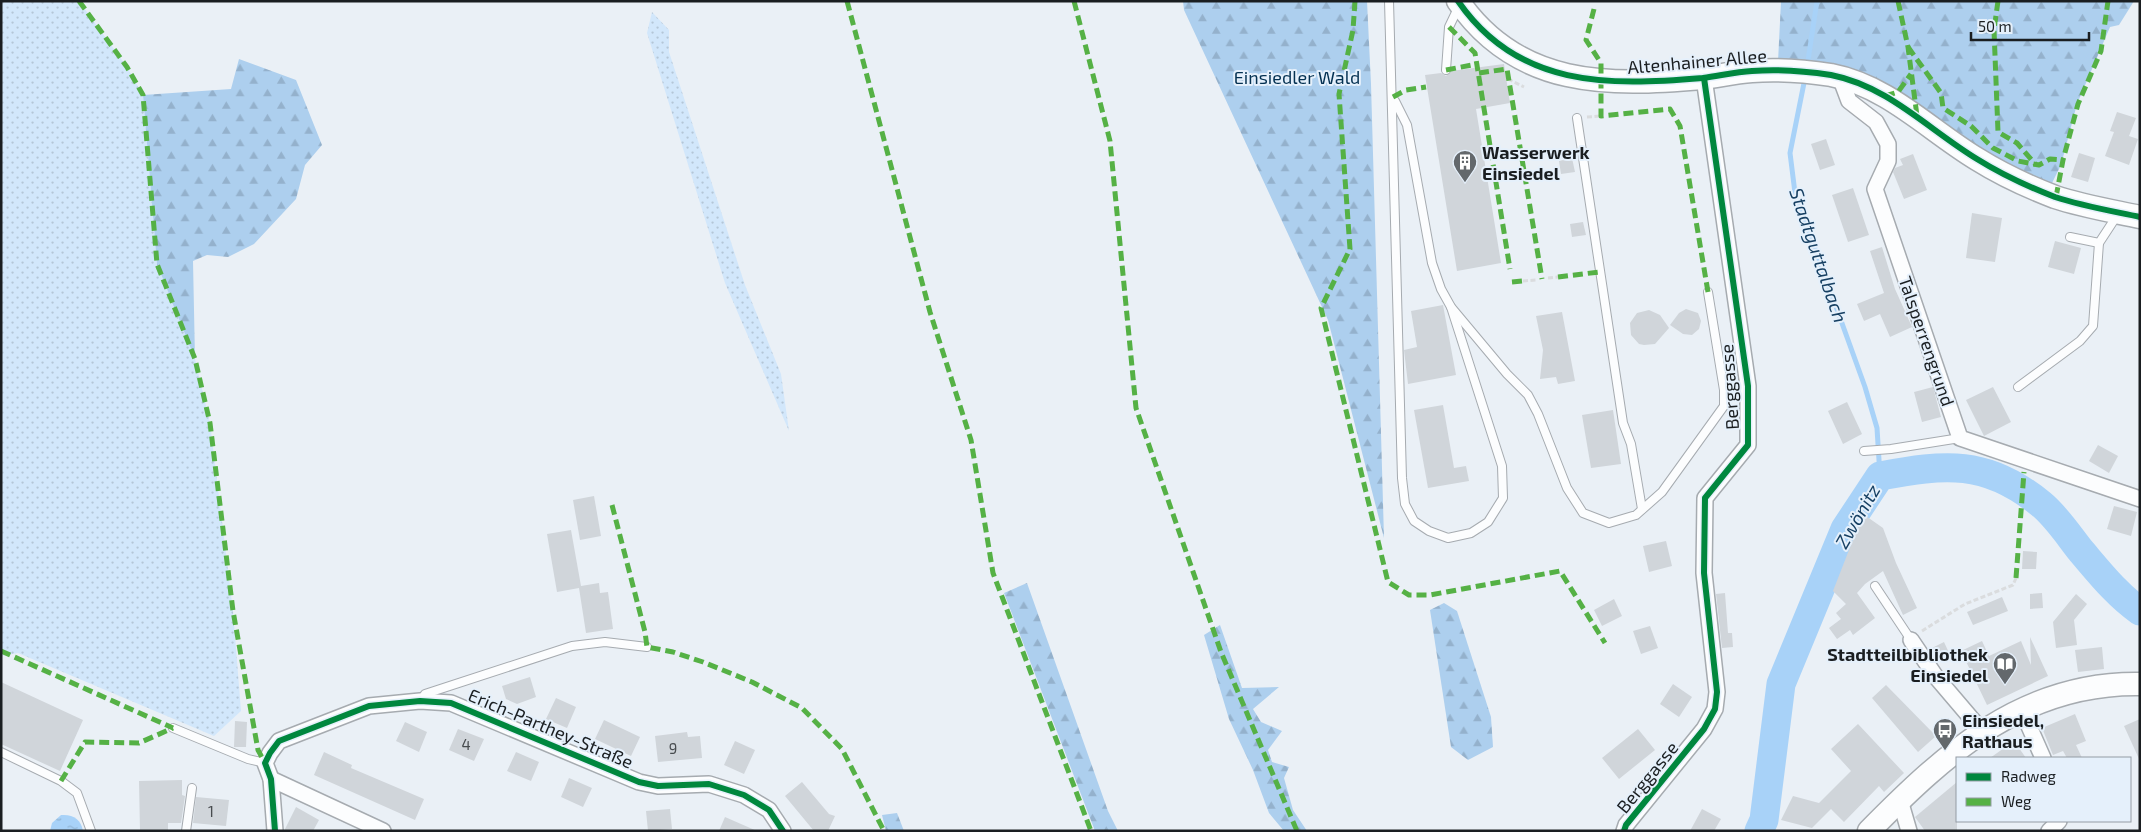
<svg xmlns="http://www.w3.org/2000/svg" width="2141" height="832" font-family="'Exo 2',sans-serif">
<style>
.grass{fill:url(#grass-dots)}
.forest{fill:url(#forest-firs)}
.water{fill:url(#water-ripples)}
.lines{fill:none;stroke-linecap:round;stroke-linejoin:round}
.stream{stroke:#a8d2f8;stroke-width:5}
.river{stroke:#a8d2f8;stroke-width:29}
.building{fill:#d0d5da}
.lane-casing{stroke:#a6abb0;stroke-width:10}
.street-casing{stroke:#a6abb0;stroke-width:18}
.secondary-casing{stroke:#a6abb0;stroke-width:25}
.path{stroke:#dadcde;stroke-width:3;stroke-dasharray:5 2.5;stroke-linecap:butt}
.lane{stroke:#fcfdfe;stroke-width:8}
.street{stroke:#fcfdfe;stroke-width:15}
.secondary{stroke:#fcfdfe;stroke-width:22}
.quiet{stroke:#55b145;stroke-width:5;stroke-dasharray:10 5;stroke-linecap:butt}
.cycleway-casing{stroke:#e5f0fb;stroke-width:9}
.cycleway{stroke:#00873e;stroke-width:6}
.labels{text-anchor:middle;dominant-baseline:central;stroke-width:4;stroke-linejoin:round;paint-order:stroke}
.number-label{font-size:15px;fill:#484c4f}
.street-label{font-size:18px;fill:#1a1e21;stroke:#e5f0fb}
.park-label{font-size:18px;fill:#043152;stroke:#e5f0fb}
.poi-label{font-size:18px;font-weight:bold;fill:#1a1e21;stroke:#e5f0fb;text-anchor:start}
.water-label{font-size:19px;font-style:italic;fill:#174063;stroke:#e5f0fb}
</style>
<defs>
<pattern id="grass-dots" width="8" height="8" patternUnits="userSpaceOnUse" patternTransform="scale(1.25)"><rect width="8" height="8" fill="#d2e7fb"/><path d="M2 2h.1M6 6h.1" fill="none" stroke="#b4c6d7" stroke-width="1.8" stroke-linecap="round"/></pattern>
<pattern id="forest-firs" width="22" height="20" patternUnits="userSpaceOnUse" patternTransform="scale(1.25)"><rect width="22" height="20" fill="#adcfee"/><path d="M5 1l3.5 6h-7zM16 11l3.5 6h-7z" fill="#94b1cc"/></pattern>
<pattern id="water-ripples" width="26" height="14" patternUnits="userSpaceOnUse" patternTransform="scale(1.25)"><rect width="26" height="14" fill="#a8d2f8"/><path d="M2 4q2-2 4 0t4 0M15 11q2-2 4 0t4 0" fill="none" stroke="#90b4d4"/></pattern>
</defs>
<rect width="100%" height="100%" fill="#eaf0f6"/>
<g class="grass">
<path d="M1,1H79L127,67L143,95L157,264L195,359L210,423L233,611L241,711L214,736L18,653L1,656Z"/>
<path d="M652,12L669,30V52L745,285L781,374L789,431L725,283L647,33Z"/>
</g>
<g class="forest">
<path d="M1183,1H1367L1371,84L1384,538L1328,320L1184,10Z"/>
<path d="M1781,1H2134L2119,25L2110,27L2077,104L2061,165L2052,183L2047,184L2015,175L1921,116L1778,62Z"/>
<path d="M239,59L296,80L322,145L305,165L296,199L254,244L228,257L207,255L193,261L195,359L157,264L143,95L231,89Z"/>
<path d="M1027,583L1108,811L1118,831H1095L1004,593Z"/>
<path d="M1444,603L1457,611L1491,717L1493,747L1468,760L1451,747L1430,610Z"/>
<path d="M1220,625L1242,688L1279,687L1253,709L1261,722L1282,731L1268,750L1272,762L1289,767L1284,778L1293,810L1307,831H1284L1269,813L1253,770L1229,719L1204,635Z"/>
<path d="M897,813L904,831H886L882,815Z"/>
</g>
<path class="water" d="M61,815C73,814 81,819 83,831H50L52,823Z"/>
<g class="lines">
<g class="stream">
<path d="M1807,67L1817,1"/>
<path d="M1805,78L1790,153L1795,193L1865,387L1877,428L1880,476"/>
</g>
<path class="river" d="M1759,831L1764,820L1781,684L1845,529L1880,476C1945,464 1986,459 2041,504C2056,516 2069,536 2081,551C2099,572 2117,595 2140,611"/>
</g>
<g class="building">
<path d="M1504,64L1510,103L1476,109L1501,263L1457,271L1425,75L1441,73L1446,76L1451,71Z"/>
<path d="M2117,112L2136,118L2129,136L2138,139L2129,165L2105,156L2114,132L2110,131Z"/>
<path d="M1826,139L1835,165L1820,170L1811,144Z"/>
<path d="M2079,153L2095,158L2088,182L2071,177Z"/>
<path d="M1913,154L1927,190L1904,199L1893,172L1895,168L1903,165L1900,159Z"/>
<path d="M1572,158L1575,172L1561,174L1559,161Z"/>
<path d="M1853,188L1869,235L1848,242L1832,195Z"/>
<path d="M1972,213L2002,218L1995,262L1966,258Z"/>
<path d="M1583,222L1586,235L1572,237L1570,224Z"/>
<path d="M2055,241L2081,248L2074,274L2048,267Z"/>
<path d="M1882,247L1895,289L1912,327L1890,337L1880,314L1864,321L1857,304L1884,293L1870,251Z"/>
<path d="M1443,305L1456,375L1408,384L1404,350L1417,347L1411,311Z"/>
<path d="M1686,309L1698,313L1701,321L1699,329L1692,335L1683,334L1670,325L1679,313Z"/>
<path d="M1649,310L1660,315L1669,328L1655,344L1644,345L1639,344L1631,335L1630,323L1637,313Z"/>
<path d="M1562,312L1575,381L1558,384L1556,377L1540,379L1543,350L1536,316Z"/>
<path d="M1933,387L1941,417L1922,422L1914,392Z"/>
<path d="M1993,387L2011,422L1984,436L1966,400Z"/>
<path d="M1847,402L1862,434L1843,444L1828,411Z"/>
<path d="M1443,405L1454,468L1466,466L1469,481L1428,488L1414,410Z"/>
<path d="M1613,410L1621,464L1591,468L1582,415Z"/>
<path d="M2098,445L2118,456L2109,473L2089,461Z"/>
<path d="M594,496L601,536L580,540L573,500Z"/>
<path d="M2114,506L2137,512L2131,536L2107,529Z"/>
<path d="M1863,514L1883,528L1896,563L1917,608L1903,615L1883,571L1865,584L1857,593L1875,618L1853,635L1850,630L1837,639L1829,628L1841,619L1836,613L1846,604L1833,591Z"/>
<path d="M571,530L581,586L599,583L600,593L608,592L613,629L586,633L579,588L557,592L547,534Z"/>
<path d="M1666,541L1672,566L1649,572L1643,546Z"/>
<path d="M2023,551L2037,552L2036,569H2022Z"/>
<path d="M1725,593L1728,633H1732L1733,647L1722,648L1716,594Z"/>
<path d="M2042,593L2043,608L2030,609V594Z"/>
<path d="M2076,594L2087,604L2074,620L2077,645L2056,648L2053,622Z"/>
<path d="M2002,597L2008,611L1973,625L1967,612Z"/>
<path d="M1614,599L1622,616L1602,626L1594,610Z"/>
<path d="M1650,626L1658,648L1641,654L1633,631Z"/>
<path d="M2030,637L2048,676L1987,705L1961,651L1982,641L1989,656L2021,641L2031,665Z"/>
<path d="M1944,642L1950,655L1938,660L1932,648Z"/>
<path d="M2102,647L2104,669L2078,672L2075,650Z"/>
<path d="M530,677L536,697L517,704L506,699L502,686Z"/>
<path d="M1,682L83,720L60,771L1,744Z"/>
<path d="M1673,684L1692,697L1679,717L1660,704Z"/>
<path d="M1886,685L1936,736L1918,752L1872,698Z"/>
<path d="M556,698L576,707L567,728L546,719Z"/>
<path d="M2075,714L2086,741L2076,745L2082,758H2067L2063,751L2053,755L2042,728Z"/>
<path d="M2140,719V761L2124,726Z"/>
<path d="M604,720L640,737L631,756L595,739Z"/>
<path d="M235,721L247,722L246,747H234Z"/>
<path d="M405,722L427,732L419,752L396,741Z"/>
<path d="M1858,724L1904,773L1884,792L1879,786L1844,822L1831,809L1812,828L1781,820L1793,796L1819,803L1851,771L1831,749Z"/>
<path d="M458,729L484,739L474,761L449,750Z"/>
<path d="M1638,729L1655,750L1619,779L1602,758Z"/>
<path d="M687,732L688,737L700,736L702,758L658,762L655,736Z"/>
<path d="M735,741L755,750L744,774L724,765Z"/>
<path d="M2014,741L2026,758H1990Z"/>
<path d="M324,752L352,765L351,768L424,799L415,820L314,775Z"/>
<path d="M516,752L539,762L531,781L507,771Z"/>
<path d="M569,778L592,788L583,807L561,797Z"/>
<path d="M182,780V795L185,796L181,823H168V831H140L139,781Z"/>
<path d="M802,782L829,814L835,816L828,831H814L785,796Z"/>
<path d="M1957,782V831H1925L1915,817Z"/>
<path d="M196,797L229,800L226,826L193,823Z"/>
<path d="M296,807L319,820L313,831H284Z"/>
<path d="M670,809L672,829L648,831L646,811Z"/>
<path d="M1702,809L1721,819L1714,831H1690Z"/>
<path d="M725,817L757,831H719Z"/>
</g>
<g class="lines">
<g class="lane-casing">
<g id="lane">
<path d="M1389,1L1402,478L1405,504L1414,521L1429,531L1448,538L1471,533L1488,522L1503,498L1502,466L1451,307"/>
<path d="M1446,70L1449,27L1459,6"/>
<path d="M1395,101L1407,125L1432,263L1441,289L1451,307L1507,374L1528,395L1538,414L1567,488L1583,513L1609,523L1636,515L1662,492L1724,406V390L1748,386"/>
<path d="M1577,118L1623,423L1631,444L1642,509"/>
<path d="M2070,237L2099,243L2118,214"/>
<path d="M1708,292L1724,390"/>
<path d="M2018,387L2080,341L2093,326L2099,243"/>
<path d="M1864,451L1891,449L1960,438"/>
<path d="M1875,586L1911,640"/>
<path d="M420,701L425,694L572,646L605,642L647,647"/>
<path d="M173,728L248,759L265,763"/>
<path d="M1,752L61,781L77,793L91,831"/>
<path d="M186,831L192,788"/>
</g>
</g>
<g class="street-casing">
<g id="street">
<path d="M1840,77L1849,101L1876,122L1888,144V161L1875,189L1960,438L2140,499"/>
<path d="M1911,640L1936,677L1982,731"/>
<path d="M2021,708L2043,758"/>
<path d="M271,779L383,831"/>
<path d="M1900,800L1909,831"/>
<path d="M275,831L271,779L265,763L270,753L279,741L369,706L420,701L451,703L639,782L658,786L709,784L744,795L769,810L783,831"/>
<path d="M1624,831L1626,825L1704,729L1715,709L1717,692L1704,573L1705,498L1748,445V386L1704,78"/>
<path d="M2049,831L2059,821"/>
</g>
</g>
<g class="secondary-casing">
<g id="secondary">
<path d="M1458,1C1518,88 1608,86 1703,78C1719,76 1735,72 1752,71C1778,69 1805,71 1831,75C1888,86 1929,130 1977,159C2001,174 2029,187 2055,197C2082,206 2112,211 2140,217"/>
<path d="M1869,831C1946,753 2023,682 2140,684"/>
</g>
</g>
<g class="path">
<path d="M1508,79L1524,87"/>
<path d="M1587,117L1601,116"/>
<path d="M1548,278L1558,277"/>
<path d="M1523,281L1536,280"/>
<path d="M1922,631L1965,604L2013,585L2016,578"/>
</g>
<use href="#lane" class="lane"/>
<use href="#street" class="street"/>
<use href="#secondary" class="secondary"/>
<g class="quiet">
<path d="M79,1L127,67L143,95L157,264L195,359L210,423L233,611L258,750L265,763"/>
<path d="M847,1L930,312L971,440L993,573L1091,831"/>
<path d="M1074,1L1110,141L1136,408L1221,652L1297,831"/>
<path d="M1355,1L1353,30L1339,94L1350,249L1321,308L1388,582L1409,595H1430L1560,571L1605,643"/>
<path d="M1898,1L1908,47L1917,116"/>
<path d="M1998,1L1994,30L1998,132L2017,143L2036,165"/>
<path d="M1594,9L1586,40L1601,63V116L1670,109L1680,126L1708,292"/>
<path d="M1449,27L1475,53L1510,269"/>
<path d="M1908,47L1941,93L1943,108L1971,126L1993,148L2018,161L2039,165L2050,159L2063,160"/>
<path d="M1446,70L1477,64"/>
<path d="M1479,73L1507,69L1542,279"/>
<path d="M1885,96L1898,92L1911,74"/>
<path d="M1393,97L1406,90L1426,87"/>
<path d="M2056,197L2063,160L2078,104L2101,51L2108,1"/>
<path d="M1558,277L1599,272"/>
<path d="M1512,282L1523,281"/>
<path d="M612,505L645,632L647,647L673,652L703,662L752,682L802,708L842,749L884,831"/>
<path d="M2016,578L2024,472"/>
<path d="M1,651L173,728"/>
<path d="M61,781L85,742L139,743L173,728"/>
</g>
<g class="cycleway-casing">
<g id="cycleway">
<path d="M1458,1C1518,88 1608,86 1703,78C1719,76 1735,72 1752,71C1778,69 1805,71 1831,75C1888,86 1929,130 1977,159C2001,174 2029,187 2055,197C2082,206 2112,211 2140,217"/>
<path d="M275,831L271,779L265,763L270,753L279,741L369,706L420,701L451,703L639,782L658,786L709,784L744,795L769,810L783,831"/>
<path d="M1624,831L1626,825L1704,729L1715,709L1717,692L1704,573L1705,498L1748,445V386L1704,78"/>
</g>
</g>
<use href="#cycleway" class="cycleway"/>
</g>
<defs>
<g id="building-pin" transform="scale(1.25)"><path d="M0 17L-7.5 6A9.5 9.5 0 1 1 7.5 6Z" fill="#63686c" stroke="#e5f0fb"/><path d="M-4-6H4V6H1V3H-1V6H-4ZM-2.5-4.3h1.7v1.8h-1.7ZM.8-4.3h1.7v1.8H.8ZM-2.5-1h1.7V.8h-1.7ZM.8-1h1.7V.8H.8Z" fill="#fff"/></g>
<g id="library-pin" transform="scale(1.25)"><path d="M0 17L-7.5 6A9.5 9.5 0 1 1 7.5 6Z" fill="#63686c" stroke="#e5f0fb"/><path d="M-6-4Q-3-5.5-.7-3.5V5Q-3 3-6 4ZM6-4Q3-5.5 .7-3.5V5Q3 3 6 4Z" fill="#fff"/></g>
<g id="bus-pin" transform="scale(1.25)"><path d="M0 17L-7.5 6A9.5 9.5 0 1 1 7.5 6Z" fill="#63686c" stroke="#e5f0fb"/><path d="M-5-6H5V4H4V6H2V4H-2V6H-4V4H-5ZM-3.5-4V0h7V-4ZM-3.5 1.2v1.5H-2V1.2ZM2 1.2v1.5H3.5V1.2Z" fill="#fff"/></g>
</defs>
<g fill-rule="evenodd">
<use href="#building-pin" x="1465" y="162"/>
<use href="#library-pin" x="2005" y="664"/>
<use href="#bus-pin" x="1945" y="730"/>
</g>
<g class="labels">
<g class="number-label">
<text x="466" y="744">4</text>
<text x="673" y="748">9</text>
<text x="211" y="811">1</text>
</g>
<g class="street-label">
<text transform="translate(1697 61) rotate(-5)">Altenhainer Allee</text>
<text transform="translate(1927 341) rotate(71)">Talsperrengrund</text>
<text transform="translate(1729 387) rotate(-94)">Berggasse</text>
<text transform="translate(551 728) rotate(23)">Erich-Parthey-Straße</text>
<text transform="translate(1647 777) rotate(-51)">Berggasse</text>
</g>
<g class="park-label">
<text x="1297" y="77">Einsiedler Wald</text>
</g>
<g class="poi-label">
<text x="1482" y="152">Wasserwerk<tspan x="1482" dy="21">Einsiedel</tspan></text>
<text x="1988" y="654" text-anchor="end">Stadtteilbibliothek<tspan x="1988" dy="21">Einsiedel</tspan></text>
<text x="1962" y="720">Einsiedel,<tspan x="1962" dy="21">Rathaus</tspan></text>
</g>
<g class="water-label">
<text transform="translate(1819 255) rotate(71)">Stadtguttalbach</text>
<text transform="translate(1857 516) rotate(-60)">Zwönitz</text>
</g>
</g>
<rect width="2141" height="832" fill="none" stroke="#1a1e21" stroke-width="5"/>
<rect x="1956" y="757" width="175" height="65" fill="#e5f0fb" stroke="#949ca4"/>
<rect x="1966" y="773" width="25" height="8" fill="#00873e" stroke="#949ca4"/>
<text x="2001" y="782" font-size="15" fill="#1a1e21">Radweg</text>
<rect x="1966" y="798" width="25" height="8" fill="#55b145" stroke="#949ca4"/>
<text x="2001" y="807" font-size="15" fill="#1a1e21">Weg</text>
<path d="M1971 32v8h118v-8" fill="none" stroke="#1a1e21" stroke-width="2.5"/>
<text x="1978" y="32" font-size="15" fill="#1a1e21" stroke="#e5f0fb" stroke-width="4" paint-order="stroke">50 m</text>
</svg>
